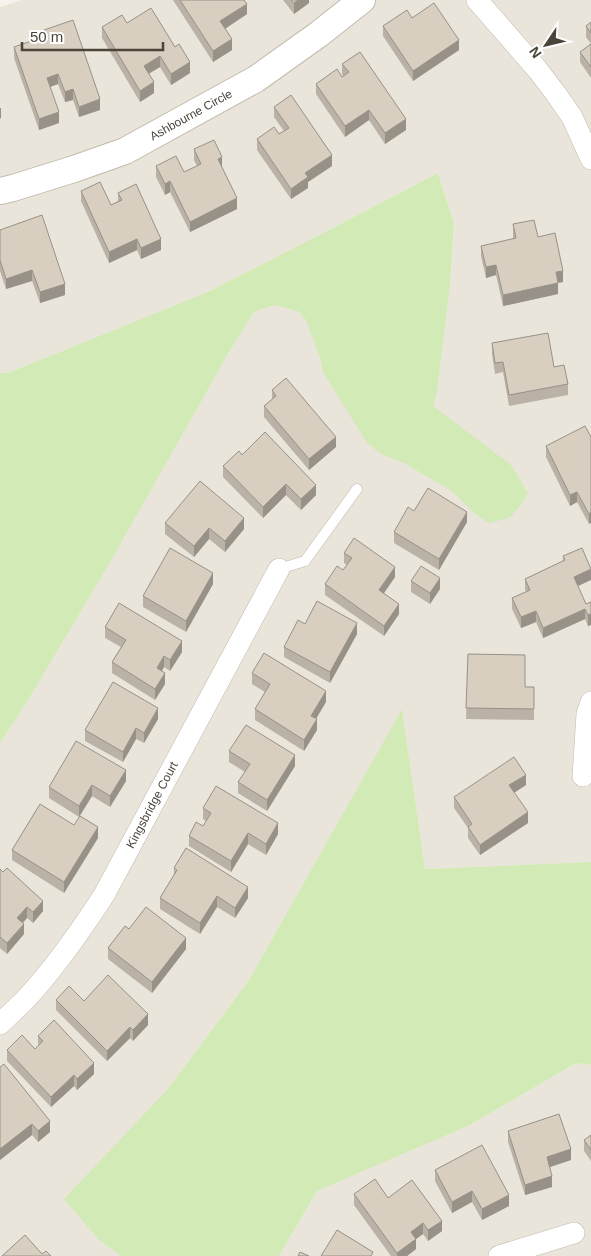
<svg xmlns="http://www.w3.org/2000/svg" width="591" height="1256" font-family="Helvetica,sans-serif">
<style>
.residential{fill:#eae5da}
.green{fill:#d2eab5}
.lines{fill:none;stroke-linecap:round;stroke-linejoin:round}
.service-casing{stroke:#c2bbae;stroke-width:11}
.minor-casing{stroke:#c2bbae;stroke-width:22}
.tertiary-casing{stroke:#c2bbae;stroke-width:28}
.service{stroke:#fff;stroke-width:10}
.minor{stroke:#fff;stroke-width:21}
.tertiary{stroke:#fff;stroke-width:26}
.wall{fill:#bab2a6}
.shaded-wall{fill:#979187}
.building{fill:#d8cfc1;stroke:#979187}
.labels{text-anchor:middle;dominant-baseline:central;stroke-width:5;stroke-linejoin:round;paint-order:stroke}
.street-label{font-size:12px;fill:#4b4439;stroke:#fff}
</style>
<rect width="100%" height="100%" fill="#f6f3ec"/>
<g class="residential">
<path d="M22,0H591V862L425,869L402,710L249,980L166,1091L100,1241L121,1256H0V743L25,705L229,352L254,312L275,305L299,312L421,440L437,393L450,286L454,223L438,173L331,229L210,291L8,373H0V7Z"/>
<path d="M576,1063L591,1065V1256H279L317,1191L468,1126Z"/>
</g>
<g class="green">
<path d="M438,173L454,223L450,286L437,393L433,406L511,465L528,493L520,506L509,518L489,523L475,514L452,491L404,463L381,454L367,443L323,372L321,361L306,320L299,312L275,305L254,312L229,352L109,564L25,705L0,743V373H8L210,291L331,229Z"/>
<path d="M402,709L425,869L591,862V1065L576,1063L468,1126L317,1191L279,1256H121L100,1241L64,1199L166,1091L249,980Z"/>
</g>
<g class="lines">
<g class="service-casing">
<path id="service" d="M279,569L305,561L357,489"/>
</g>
<g class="minor-casing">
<g id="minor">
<path d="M477,0L537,69L556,94L572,117L591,159"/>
<path d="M583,776L587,714L591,702"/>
<path d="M0,1024C8,1016 17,1008 25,1000C55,968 80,932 104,895L279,569"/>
<path d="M499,1256L574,1233"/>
</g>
</g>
<g class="tertiary-casing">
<path id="tertiary" d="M0,191L13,188L74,169L125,151L256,79L319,34L362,0"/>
</g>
<use href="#service" class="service"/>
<use href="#minor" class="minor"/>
<use href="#tertiary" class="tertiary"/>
</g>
<g class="wall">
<path d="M173,0H244L247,14L225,29L232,50L213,62Z"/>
<path d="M283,0H309V3L294,14Z"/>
<path d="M412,18L459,50L413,81L383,36V26Z"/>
<path d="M591,22V44L586,37V26Z"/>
<path d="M127,23L190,73L171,85L160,67L149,74L154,93L140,102L102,38V27Z"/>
<path d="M44,30L100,110L79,117L73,100L65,102L58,84L50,87L59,123L39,130L14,58V47L44,37Z"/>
<path d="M591,44V78L580,62V52Z"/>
<path d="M342,64L406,130L385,144L369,120L345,137L316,94V84L343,76L342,74Z"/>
<path d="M274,107L332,166L308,182V188L291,199L257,150V139L279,134L284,131L274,117Z"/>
<path d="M194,149L222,168L237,209L190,232L170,192L165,195L156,177V166L184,172L197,166L194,160Z"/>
<path d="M81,191L111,205L118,201V193L161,250L141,259L137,250L109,263L81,201Z"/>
<path d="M513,224L538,237L563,282L558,283V294L503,306L496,275L486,278L481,256V246L513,239Z"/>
<path d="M0,230L65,295L40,303L32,281L6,289L0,271Z"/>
<path d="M492,343L554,367L568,384V395L509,406L503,372L495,374L492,354Z"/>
<path d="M272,390L336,447L309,470L264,417V406L272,399Z"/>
<path d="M591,437L589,524L577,502L570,506L546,457V446Z"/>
<path d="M242,455L316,495L301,510L286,495L263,518L223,477V466Z"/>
<path d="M414,511L467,522L439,570L394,543V532Z"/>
<path d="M165,523L244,529L225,552L209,539L194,557L165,534Z"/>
<path d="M344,553L395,577L384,593L399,614L384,636L325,595V584L343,570L347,565L344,563Z"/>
<path d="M563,556L586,604L591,602V625L588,626L585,619L543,638L536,622L521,628L512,609V598L526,592L525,589V579L563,561Z"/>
<path d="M411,581L440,589L430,604L411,592Z"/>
<path d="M213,584L186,632L143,607V596Z"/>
<path d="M305,624L357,634L330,683L284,657V647Z"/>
<path d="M105,627L182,652L170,671L164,667L162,671L165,684L155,700L112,673V662L121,647L105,638Z"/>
<path d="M468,654L525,687H534V720L466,719Z"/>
<path d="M252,673L326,702L316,719L317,730L304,751L255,720V709L265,692L252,684Z"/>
<path d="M158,719L144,743L136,739L123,762L85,741V730Z"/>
<path d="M229,751L295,766L267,811L238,793V782L245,772L229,762Z"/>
<path d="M126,781L110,807L92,796L79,817L49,798V787Z"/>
<path d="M526,785L514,793L528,823L480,855L468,838V828L454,808V797Z"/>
<path d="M203,808L278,834L266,855L248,844L231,872L189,846V836L203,826L206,821L203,819Z"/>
<path d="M74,825L98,838L64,893L12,860V850Z"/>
<path d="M174,868L248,898L235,918L217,907L200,934L160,909V898L174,876Z"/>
<path d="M0,869L43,911L33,923L27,918L23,923L24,934L7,954L0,948Z"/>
<path d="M129,929L186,949L152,993L108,959V948Z"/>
<path d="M56,1000L84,1001L148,1025L133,1041L130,1038L107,1061L56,1010Z"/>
<path d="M38,1036L94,1074L77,1090L74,1086L51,1107L7,1061V1050L35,1049L38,1046Z"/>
<path d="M0,1067L50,1132L38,1142L32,1135L0,1160Z"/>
<path d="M508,1131L571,1160L550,1167L552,1187L525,1195L508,1142Z"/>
<path d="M591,1135V1161L584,1151V1140Z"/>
<path d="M435,1170L509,1206L482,1220L472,1202L452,1213L435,1181Z"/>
<path d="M354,1194L388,1198L442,1231L428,1241L423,1234L416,1239V1249L407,1256H391L354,1205Z"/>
</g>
<g class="shaded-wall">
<path d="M298,0H309V3L294,14V3Z"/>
<path d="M247,4V14L220,32V21Z"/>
<path d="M232,39V50L213,62V51Z"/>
<path d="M459,40V50L413,81V71Z"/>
<path d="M160,56V67L144,76V66Z"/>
<path d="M190,62V73L171,85V74Z"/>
<path d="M58,74V84L47,88V78Z"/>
<path d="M154,82V93L140,102V91Z"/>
<path d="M73,89V100L65,102V92Z"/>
<path d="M100,99V110L79,117V107Z"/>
<path d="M0,108H1V118L0,119Z"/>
<path d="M369,110V120L345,137V126Z"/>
<path d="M59,112V123L39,130V119Z"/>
<path d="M406,119V130L385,144V133Z"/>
<path d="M332,155V166L308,182V188L291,199V189L305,173Z"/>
<path d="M222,157V168L218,159Z"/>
<path d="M170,181V192L165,195V184Z"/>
<path d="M237,198V209L190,232V222Z"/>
<path d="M137,239V250L109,263V252Z"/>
<path d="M161,239V250L141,259V248Z"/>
<path d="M496,265V275L486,278V267Z"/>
<path d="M32,270V281L6,289V279Z"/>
<path d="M563,271V282L556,283V272Z"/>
<path d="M558,283V294L503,306V295Z"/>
<path d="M65,284V295L40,303V292Z"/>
<path d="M336,437V447L309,470V459Z"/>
<path d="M286,484V495L263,518V507Z"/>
<path d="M316,485V495L301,510V499Z"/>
<path d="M577,492V502L570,506V495Z"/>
<path d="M467,512V522L439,570V559Z"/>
<path d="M591,512V523L589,524V514Z"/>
<path d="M244,518V529L225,552V541Z"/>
<path d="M209,528V539L194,557V546Z"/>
<path d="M395,567V577L379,600V590Z"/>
<path d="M591,569V580L574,588V577Z"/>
<path d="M213,573V584L186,632V621Z"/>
<path d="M440,578V589L430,604V593Z"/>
<path d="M399,604V614L384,636V626Z"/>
<path d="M585,609V619L543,638V628Z"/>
<path d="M536,611V622L521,628V617Z"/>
<path d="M591,614V625L588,626V615Z"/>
<path d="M357,623V634L330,683V672Z"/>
<path d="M182,641V652L170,671V660Z"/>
<path d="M164,656V667L157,679V668Z"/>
<path d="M165,673V684L155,700V689Z"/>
<path d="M326,691V702L311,727V716Z"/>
<path d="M158,708V719L144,743V733Z"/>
<path d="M317,719V730L304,751V740Z"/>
<path d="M136,728V739L123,762V752Z"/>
<path d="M295,755V766L267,811V800Z"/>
<path d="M126,770V781L110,807V796Z"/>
<path d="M526,775V785L509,796V785Z"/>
<path d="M92,785V796L79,817V806Z"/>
<path d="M528,812V823L480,855V845Z"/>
<path d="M278,823V834L266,855V844Z"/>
<path d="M98,827V838L64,893V882Z"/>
<path d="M248,833V844L231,872V861Z"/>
<path d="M248,887V898L235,918V908Z"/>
<path d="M217,896V907L200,934V923Z"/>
<path d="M43,901V911L33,923V912Z"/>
<path d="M27,907V918L17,929V918Z"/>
<path d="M24,924V934L7,954V943Z"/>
<path d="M186,938V949L152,993V982Z"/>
<path d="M148,1014V1025L133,1041V1030Z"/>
<path d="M130,1027V1038L107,1061V1051Z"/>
<path d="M94,1063V1074L77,1090V1079Z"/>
<path d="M74,1075V1086L51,1107V1097Z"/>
<path d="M50,1121V1132L38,1142V1131Z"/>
<path d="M32,1124V1135L0,1160V1149Z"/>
<path d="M571,1149V1160L547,1168V1157Z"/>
<path d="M552,1176V1187L525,1195V1185Z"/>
<path d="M472,1191V1202L452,1213V1202Z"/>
<path d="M509,1195V1206L482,1220V1209Z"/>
<path d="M442,1221V1231L428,1241V1230Z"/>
<path d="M423,1223V1234L416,1239V1249L407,1256H397V1253L411,1232Z"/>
</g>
<g class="building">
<path d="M180,0H244L247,4L220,21L232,39L213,51Z"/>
<path d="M291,0H298L294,3Z"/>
<path d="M434,3L459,40L413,71L383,26L407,10L412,18Z"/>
<path d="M151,8L175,47L179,44L190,62L171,74L160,56L144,66L154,82L140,91L102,27L122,15L127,23Z"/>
<path d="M73,20L100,99L79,107L73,89L65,92L58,74L47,78L59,112L39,119L14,47L46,36L44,30Z"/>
<path d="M591,22V33L586,26Z"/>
<path d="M591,44V67L580,52Z"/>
<path d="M360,52L406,119L385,133L369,110L345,126L316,84L337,69L342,77L349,72L342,64Z"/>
<path d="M291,95L332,155L305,173L308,177L291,189L257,139L274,127L279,134L289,128L274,107Z"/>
<path d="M214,140L222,157L218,159L237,198L190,222L170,181L165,184L156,166L176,156L184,172L201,164L194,149Z"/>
<path d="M100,182L111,205L122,200L118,193L136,184L161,239L141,248L137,239L109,252L81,191Z"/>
<path d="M42,215L65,284L40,292L32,270L6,279L0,260V230Z"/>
<path d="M534,220L538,237L555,233L563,271L556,272L558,283L503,295L496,265L486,267L481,246L516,238L513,224Z"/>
<path d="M548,333L554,367L564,365L568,384L509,395L503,362L495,363L492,343Z"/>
<path d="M286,378L336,437L309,459L264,406L276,396L272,390Z"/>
<path d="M585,426L591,437V512L589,514L577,492L570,495L546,446Z"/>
<path d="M265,432L316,485L301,499L286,484L263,507L223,466L239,451L242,455Z"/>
<path d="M200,481L244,518L225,541L209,528L194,546L165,523Z"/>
<path d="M428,488L467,512L439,559L394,532L408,507L414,511Z"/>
<path d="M354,538L395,567L379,590L399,604L384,626L325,584L337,566L343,570L352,558L344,553Z"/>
<path d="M170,548L213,573L186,621L143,596Z"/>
<path d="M582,548L591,569L574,577L586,604L591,602V614L588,615L585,609L543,628L536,611L521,617L512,598L530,590L525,579L565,560L563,556Z"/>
<path d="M421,566L440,578L430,593L411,581Z"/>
<path d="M317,601L357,623L330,672L284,647L298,620L305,624Z"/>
<path d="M119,603L182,641L170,660L164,656L157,668L165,673L155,689L112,662L126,640L105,627Z"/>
<path d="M264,653L326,691L311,716L317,719L304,740L255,709L270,684L252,673Z"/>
<path d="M468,654L525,655V687H534V709L466,708Z"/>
<path d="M113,682L158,708L144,733L136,728L123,752L85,730Z"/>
<path d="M246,725L295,755L267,800L238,782L250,764L229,751Z"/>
<path d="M76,741L126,770L110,796L92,785L79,806L49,787Z"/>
<path d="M514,757L526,775L509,785L528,812L480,845L468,827L472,824L454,797Z"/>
<path d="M216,786L278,823L266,844L248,833L231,861L189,836L196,822L203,826L211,813L203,808Z"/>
<path d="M40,804L74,825L80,816L98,827L64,882L12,850Z"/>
<path d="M186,848L248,887L235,908L217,896L200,923L160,898L177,870L174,868Z"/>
<path d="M7,868L43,901L33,912L27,907L17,918L24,924L7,943L0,937V869L3,872Z"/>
<path d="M146,907L186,938L152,982L108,948L125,926L129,929Z"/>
<path d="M108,975L148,1014L133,1030L130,1027L107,1051L56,1000L69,986L84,1001Z"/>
<path d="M54,1020L94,1063L77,1079L74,1075L51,1097L7,1050L22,1035L35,1049L43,1041L38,1036Z"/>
<path d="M4,1064L50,1121L38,1131L32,1124L0,1149V1067Z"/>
<path d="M559,1114L571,1149L547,1157L552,1176L525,1185L508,1131Z"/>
<path d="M591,1135V1150L584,1140Z"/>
<path d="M482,1145L509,1195L482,1209L472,1191L452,1202L435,1170Z"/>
<path d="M375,1179L388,1198L412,1180L442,1221L428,1230L423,1223L411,1232L416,1239L397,1253L354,1194Z"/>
<path d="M337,1230L373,1252L371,1256H321Z"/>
<path d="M25,1235L42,1254L46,1251L51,1256H2Z"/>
<path d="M300,1252L309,1256H298Z"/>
</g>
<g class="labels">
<g class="street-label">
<text transform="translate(191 115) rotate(-29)">Ashbourne Circle</text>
<text transform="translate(152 805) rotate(-62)">Kingsbridge Court</text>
</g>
</g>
<g transform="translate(546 45) rotate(235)" stroke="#ffffff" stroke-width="4" paint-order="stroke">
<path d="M0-4L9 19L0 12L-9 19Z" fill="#4b4439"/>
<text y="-8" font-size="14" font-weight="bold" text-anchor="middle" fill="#4b4439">N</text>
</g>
<path d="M22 42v8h141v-8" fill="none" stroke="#4b4439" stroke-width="2.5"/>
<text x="30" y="42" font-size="15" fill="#4b4439" stroke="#ffffff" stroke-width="4" paint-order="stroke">50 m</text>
</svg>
